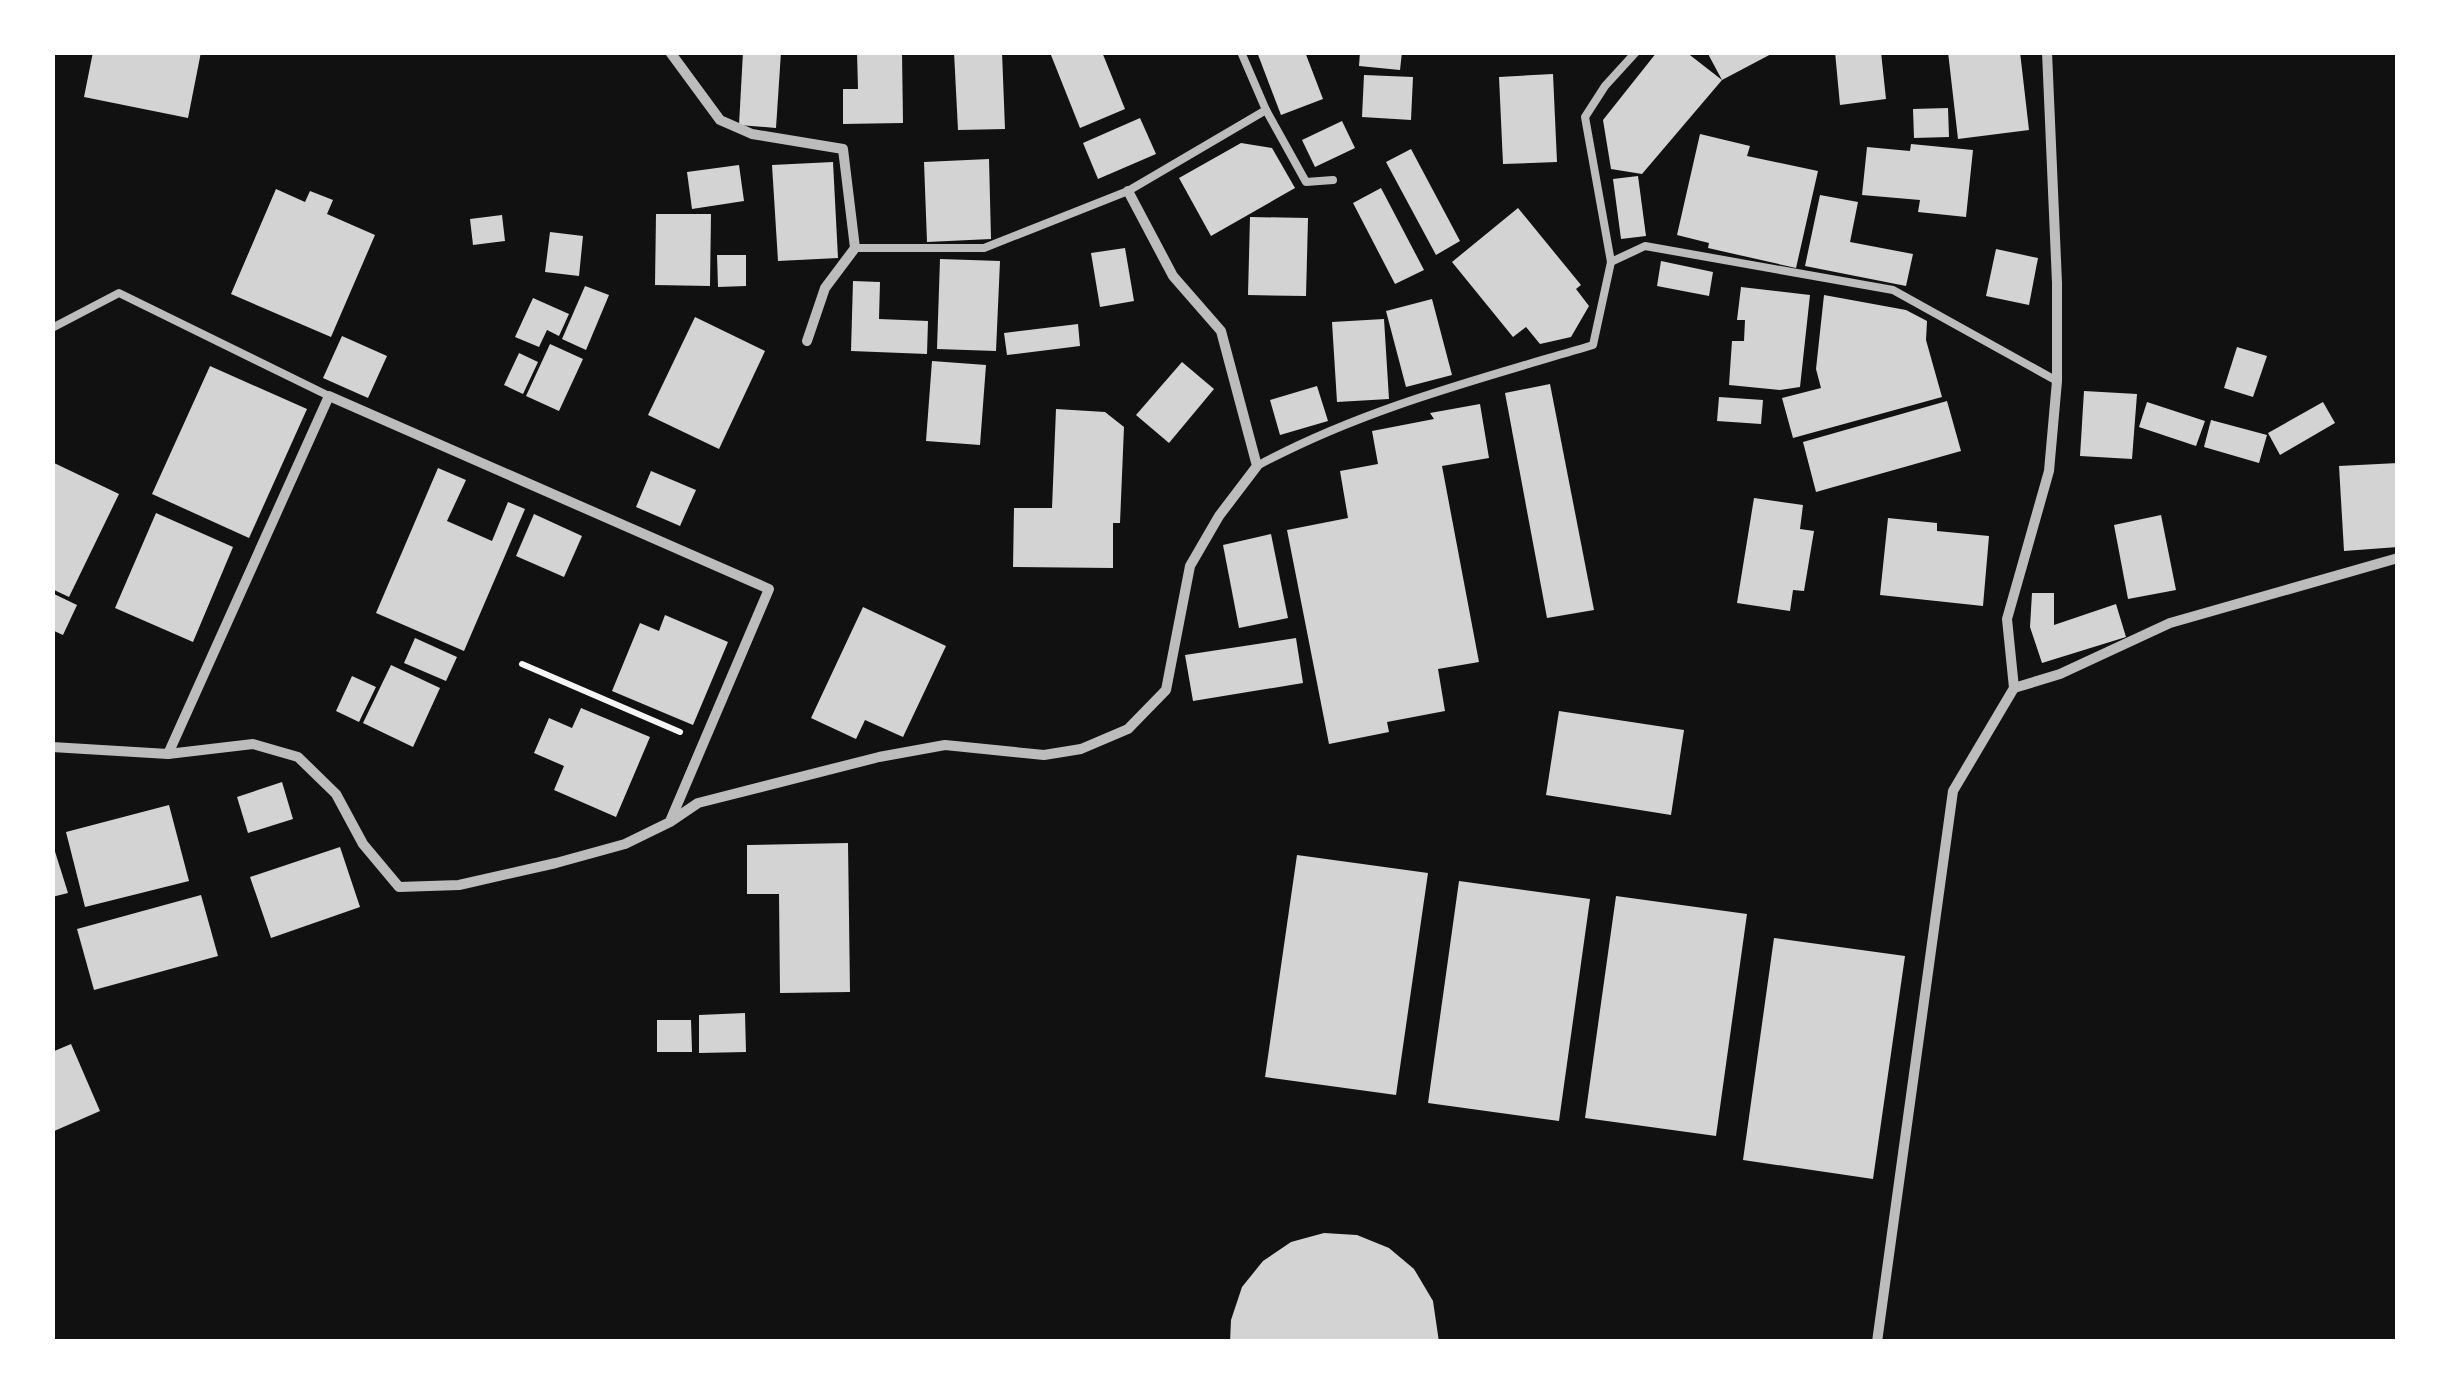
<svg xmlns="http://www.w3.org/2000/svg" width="2450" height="1394" font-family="'Sofia Sans Condensed',sans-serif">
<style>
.building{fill:#d3d3d3}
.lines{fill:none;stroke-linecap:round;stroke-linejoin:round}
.path{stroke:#f5f5f5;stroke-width:6}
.service{stroke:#bcbcbc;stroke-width:8}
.minor{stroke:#bcbcbc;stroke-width:10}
</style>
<rect width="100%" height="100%" fill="#111"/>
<g class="building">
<path d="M93,52H201L188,118L84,97Z"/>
<path d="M743,52H781L776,128L739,125Z"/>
<path d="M857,52H902L903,123L843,124V89H858Z"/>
<path d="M954,52H1002L1005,129L958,130Z"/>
<path d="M1057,52H1102L1125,109L1080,128L1051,55Z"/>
<path d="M1257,52H1305L1323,99L1281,115Z"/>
<path d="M1360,52H1402L1400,70L1359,66Z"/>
<path d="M1657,52H1686L1722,80L1642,174L1611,169L1603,120Z"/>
<path d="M1707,52H1775L1722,80Z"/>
<path d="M1835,52H1881L1886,99L1840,105Z"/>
<path d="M1948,52H2020L2029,130L1958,139Z"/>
<path d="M1553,74L1557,162L1503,164L1499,77Z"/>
<path d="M1364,75L1413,77L1411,120L1362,117Z"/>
<path d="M1948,108L1949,137L1914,138L1913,109Z"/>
<path d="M1140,118L1156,154L1098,179L1083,143Z"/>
<path d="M1342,121L1355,148L1315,167L1302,140Z"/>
<path d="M1700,134L1750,146L1747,156L1818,171L1796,268L1708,248L1709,243L1677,235Z"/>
<path d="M1241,143L1272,148L1295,188L1211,236L1179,178Z"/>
<path d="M1911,144L1973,150L1966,217L1918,212L1920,200L1862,195L1867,147L1910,151Z"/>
<path d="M1411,149L1460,241L1436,255L1386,162Z"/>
<path d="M989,159L991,239L927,242L924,162Z"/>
<path d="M833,162L838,258L778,261L772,165Z"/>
<path d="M739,165L744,201L692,209L687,172Z"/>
<path d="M1638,176L1646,236L1621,239L1613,179Z"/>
<path d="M1381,188L1424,270L1395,284L1353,203Z"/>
<path d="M276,189L305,202L310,191L333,200L327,214L375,235L331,337L231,294Z"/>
<path d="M1820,195L1858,202L1850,242L1913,254L1906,286L1805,266Z"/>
<path d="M1518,208L1581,285L1576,289L1589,306L1571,337L1540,344L1526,327L1513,337L1452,262Z"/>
<path d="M656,214H711L710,286L655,285Z"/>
<path d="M502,215L505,241L473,245L470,219Z"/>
<path d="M1250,217L1308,218L1306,296L1248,295Z"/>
<path d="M550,232L583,236L579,276L545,272Z"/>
<path d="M1125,248L1134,301L1100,307L1091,253Z"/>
<path d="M1996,249L2038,258L2029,305L1986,296Z"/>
<path d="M717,255H746V286L718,287Z"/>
<path d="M940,259L1000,261L996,351L937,349Z"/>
<path d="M1661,261L1713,272L1709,296L1657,286Z"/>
<path d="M853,281L880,282L879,319L928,321L927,354L851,351Z"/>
<path d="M585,286L609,295L586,350L562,339Z"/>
<path d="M1741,287L1810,295L1800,387L1780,390L1729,385L1732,341H1744L1745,320H1737Z"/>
<path d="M1824,295L1906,310L1927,321L1926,340L1942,397L1793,438L1782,398L1821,388L1816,369Z"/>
<path d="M533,298L569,314L559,336L547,330L539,347L515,337Z"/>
<path d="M1432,299L1452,375L1406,387L1386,311Z"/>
<path d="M695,317L765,351L719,449L648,415Z"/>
<path d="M1384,319L1389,399L1337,402L1332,322Z"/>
<path d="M1078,324L1080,346L1007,355L1004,333Z"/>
<path d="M342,336L387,356L368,398L323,378Z"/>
<path d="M550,344L583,359L559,411L526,396Z"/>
<path d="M2237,347L2267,356L2253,397L2224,388Z"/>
<path d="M519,353L538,362L523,394L504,385Z"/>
<path d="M932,361L986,365L980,445L926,441Z"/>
<path d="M1182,362L1214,389L1169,443L1136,415Z"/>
<path d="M210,366L307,409L249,538L152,494Z"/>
<path d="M1550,384L1594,610L1547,618L1505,393Z"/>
<path d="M1317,386L1328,421L1280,435L1270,400Z"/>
<path d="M2084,391L2137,394L2132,459L2080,456Z"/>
<path d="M1719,397L1763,400L1761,424L1717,421Z"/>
<path d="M1947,401L1961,451L1816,492L1803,442Z"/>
<path d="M2147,402L2205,421L2196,446L2139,427Z"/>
<path d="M2323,402L2335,423L2280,455L2268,433Z"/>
<path d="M1480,404L1489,458L1442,466L1479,662L1438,669L1445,711L1387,722L1389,732L1329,744L1287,530L1348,518L1340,471L1378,464L1372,431L1434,419L1430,413Z"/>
<path d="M1056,409L1105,412L1124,427L1120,523H1113V568L1013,567L1014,508H1052Z"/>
<path d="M2211,420L2267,435L2259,463L2204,447Z"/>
<path d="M52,462L119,494L69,597L52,589Z"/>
<path d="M2398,463V547L2344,551L2339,466Z"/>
<path d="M438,468L466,480L447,521L492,541L508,502L525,509L464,651L376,613Z"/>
<path d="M651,471L696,490L680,526L636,507Z"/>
<path d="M1754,498L1803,505L1800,529L1814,531L1804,591L1793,590L1790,611L1737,603Z"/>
<path d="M156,513L233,547L193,642L115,608Z"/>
<path d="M534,514L582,536L564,577L516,556Z"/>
<path d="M2161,515L2176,590L2128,599L2114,525Z"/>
<path d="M1888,518L1937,523V531L1989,536L1983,606L1880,595Z"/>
<path d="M1271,534L1288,618L1239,628L1223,545Z"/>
<path d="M52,593L77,605L63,635L52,630Z"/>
<path d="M2032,593H2054V625L2116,604L2126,637L2042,663L2030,627Z"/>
<path d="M863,607L946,646L903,737L865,720L856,739L811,718Z"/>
<path d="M665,615L728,642L693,725L612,691L640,623L659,631Z"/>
<path d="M415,638L457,657L446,681L404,663Z"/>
<path d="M1296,638L1303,683L1193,701L1185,655Z"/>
<path d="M391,665L440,688L413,747L363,723Z"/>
<path d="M352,676L376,687L359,722L336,711Z"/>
<path d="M581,708L650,737L616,817L554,790L564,766L534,753L549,718L572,728Z"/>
<path d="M1559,711L1684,730L1671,815L1546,795Z"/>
<path d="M282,782L293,819L248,833L237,797Z"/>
<path d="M169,805L189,881L85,907L66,832Z"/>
<path d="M52,842L68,893L52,897Z"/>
<path d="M848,843L850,992L780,993L779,894H747V845Z"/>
<path d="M340,847L360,907L271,938L250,877Z"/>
<path d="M1297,855L1428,873L1396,1095L1265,1077Z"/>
<path d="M1459,881L1590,899L1559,1121L1428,1103Z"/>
<path d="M201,895L218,956L94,990L77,929Z"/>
<path d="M1616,896L1747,914L1716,1136L1585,1118Z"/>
<path d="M1774,938L1905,956L1873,1179L1743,1160Z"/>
<path d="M745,1013L746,1052L699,1053V1015Z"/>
<path d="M657,1020H691L692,1052H657Z"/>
<path d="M71,1044L100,1111L52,1132V1052Z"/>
<path d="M1324,1233L1357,1235L1389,1248L1414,1269L1433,1301L1439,1342H1230L1231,1320L1242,1287L1263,1261L1291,1242Z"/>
</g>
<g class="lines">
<path class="path" d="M522,664L680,732"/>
<g class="service">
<path d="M1241,52L1266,110L1306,182L1333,180"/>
<path d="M855,248H984L1128,191L1266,110"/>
<path d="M1611,262L1645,246L1893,290L2057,381"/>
<path d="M52,328L119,293L329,396"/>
<path d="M1257,466C1362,409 1479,379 1593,345L1611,262L1585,117L1605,86L1636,52"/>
</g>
<g class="minor">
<path d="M670,52L720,120L752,134L843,149L855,248L825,288L807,341"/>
<path d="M2014,688L2060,674L2170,623L2398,558"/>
<path d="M52,747L168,754L253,744L298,757L336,794L363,844L399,887L459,885L556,863L625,844L670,822L698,803L879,757L945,745L1044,755L1081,749L1128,729L1166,690L1190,566L1219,516L1257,466L1221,331L1173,276L1128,191"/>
<path d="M168,754L329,396L769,589L671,819"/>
<path d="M1877,1342L1953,791L2014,688L2007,619L2049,471L2057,381V283L2047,52"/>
</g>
</g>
<rect width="2450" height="1394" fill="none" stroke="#ffffff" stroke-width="110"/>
</svg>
